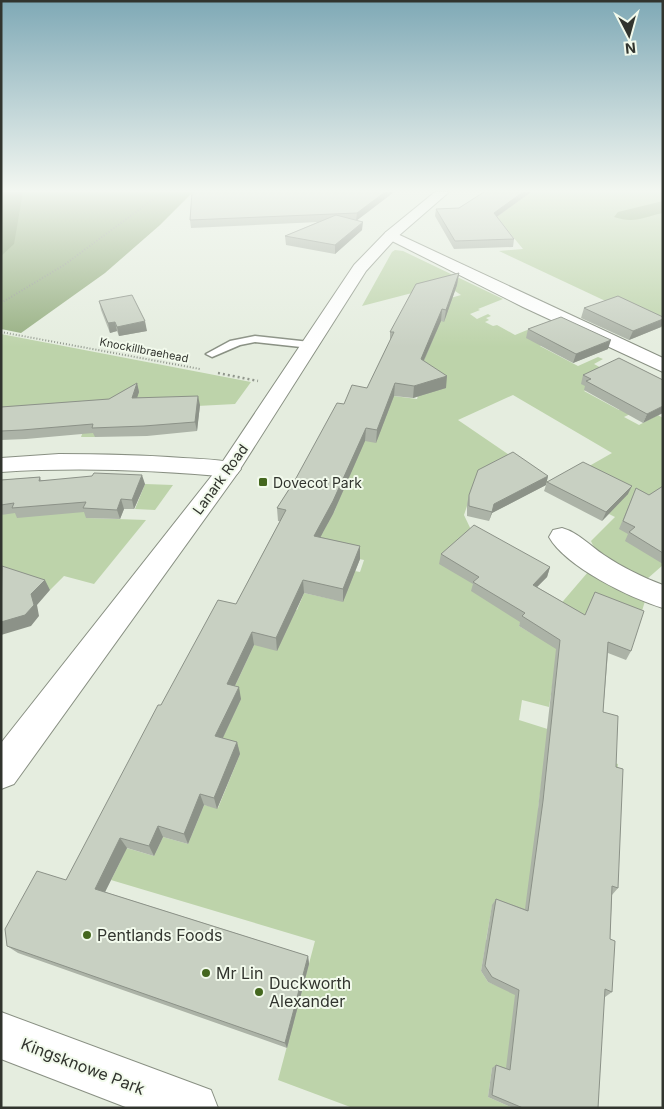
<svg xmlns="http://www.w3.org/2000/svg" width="664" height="1109" font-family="Inter,sans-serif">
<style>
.green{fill:#bdd3aa}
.forest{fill:#95ae80}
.water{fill:#81996c}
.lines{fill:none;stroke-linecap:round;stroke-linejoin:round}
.service-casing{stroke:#899083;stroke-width:3}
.minor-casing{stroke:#899083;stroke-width:2}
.primary-casing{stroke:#899083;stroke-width:2}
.path-far1{stroke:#91978d;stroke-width:2;stroke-dasharray:1 2;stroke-linecap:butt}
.path{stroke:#91978d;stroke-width:2.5;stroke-dasharray:2 3;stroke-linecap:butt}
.service{fill:#fff;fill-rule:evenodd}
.minor{fill:#fff;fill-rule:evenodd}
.primary{fill:#fff;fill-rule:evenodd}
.wall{fill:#acb3a7}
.shaded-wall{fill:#8c9288}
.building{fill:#c8d0c2;stroke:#8c9288}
.poi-dot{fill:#44671e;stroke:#f2faec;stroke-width:2}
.labels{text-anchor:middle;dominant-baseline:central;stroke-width:4;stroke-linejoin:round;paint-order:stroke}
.far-street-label{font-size:11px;fill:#31342e;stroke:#f2faec}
.street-label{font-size:14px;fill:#31342e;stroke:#f2faec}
.poi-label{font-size:14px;fill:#31342e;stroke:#f2faec;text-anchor:start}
.near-poi-label{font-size:16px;fill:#31342e;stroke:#f2faec;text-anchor:start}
.near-street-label{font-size:16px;fill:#31342e;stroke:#f2faec}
</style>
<rect width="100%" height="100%" fill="#e5eddf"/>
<g class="green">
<path d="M528,192H663V328L499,251L523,249L496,216Z"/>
<path d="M395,250L403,251L503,299L478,309L480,310L470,314L477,319L488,314L491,316L486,318L489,320L485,322L493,326L497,325L515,335L537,326L555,335L540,346L578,366L598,357L603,359L594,364L607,371L584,391L619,410L655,391L663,398L624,417L639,425L658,415L663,418V565L647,579C631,572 597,558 591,541L615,517L607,513L584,469L612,453L513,395L458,420L549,482L488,511L467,506L464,515L473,534L530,595L519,626L534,635L588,572L645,601L639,621L591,602L600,694L553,681L549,707L522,700L519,720L611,749V762L618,764L617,777L545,756L538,809L606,831L572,934L492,906L486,940L494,943L485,948L481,971L488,982L569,1014L505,1073L492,1068L488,1097L513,1108H353L278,1080L315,941L111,880L121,860L99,840L154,856L163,837L188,844L204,805L218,808L240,754L180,738L235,686L254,645L250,608L254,600L297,610L304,593L336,600L344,598L317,564L360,572L364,560L308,548L323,532L335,510L378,394L417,399L419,393L417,379L433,303L461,295L449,287L439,286L362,306L392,252Z"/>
<path d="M1,334L251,382L235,404L103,411L95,437H81L88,418L1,415Z"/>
<path d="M85,482L87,518L146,520L94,584L64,576L50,590L7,577L1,583V515Z"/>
<path d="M145,484L173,485L155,510L135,509Z"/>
</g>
<g class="forest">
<path d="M1,192H193L160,225L105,273L21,333L1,329Z"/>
<path d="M663,201V213C643,217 635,224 614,217L618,212Z"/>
</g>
<path class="water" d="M1,192H23L14,244L1,256Z"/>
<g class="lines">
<g class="service-casing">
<path id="service" d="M255,336L310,342L316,345L310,348L255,342L240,345L212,357L206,354L230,341Z"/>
</g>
<g class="minor-casing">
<g id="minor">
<path d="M391,231L663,358V372L523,307L386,238L384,235L386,232Z"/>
<path d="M59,454C101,454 142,455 183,458C201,459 220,459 237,464L241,469L237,474L229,477C153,470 78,467 1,472V458Z"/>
<path d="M562,528C578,532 590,546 604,555C622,567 642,577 663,585V608C630,598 566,567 549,537L553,530Z"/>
<path d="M1,1012L211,1090L218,1108H128L1,1059Z"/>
</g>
</g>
<g class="primary-casing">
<path id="primary" d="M435,192H449L396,238L366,271L237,474L14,784L1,789V743L221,464L354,265L386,232Z"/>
</g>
<g class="path-far1">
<path d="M1,303L64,265L163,192"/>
<path d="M1,332L200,369"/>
<path d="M218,373H220"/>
</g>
<path class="path" d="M218,373L258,381"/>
<use href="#service" class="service"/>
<use href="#minor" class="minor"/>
<use href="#primary" class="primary"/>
</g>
<g class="wall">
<path d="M192,192H394L357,220L362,230L335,254L286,245L285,236L318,222L191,228L190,220Z"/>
<path d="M484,192H531L497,217L514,239L513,247L454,249L435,216L436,209L459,208Z"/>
<path d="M459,273L457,285L444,322L441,321L424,361L446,388L413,398L394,396L376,443L365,441L333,514L320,537L360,546V559L343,602L304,593L277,651L254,645L235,686L241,699L223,738L237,742L240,754L217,809L204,805L188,844L163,837L154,856L127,848L105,892L308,956L309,964L287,1048L18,953L7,946L66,880L161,705L236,604L280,521H278L277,508L344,404L367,388L390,341V332Z"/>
<path d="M99,301L147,331L119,336L117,331L110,333L101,310Z"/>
<path d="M584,308L661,327L629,340L581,318Z"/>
<path d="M528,329L608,349L573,363L526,338Z"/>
<path d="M583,375L663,380L643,423L584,390L585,386L581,384Z"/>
<path d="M137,383L139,392L137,397L200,405L197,431L147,436L95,437L93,433L26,439L1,440V407L109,399Z"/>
<path d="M548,476L546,485L492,513L489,521L467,516V504L469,495Z"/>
<path d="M40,477L41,480L145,484L134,509H124L120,519L86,518L84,512L17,518L15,513L1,515V480Z"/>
<path d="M547,482L628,494L602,521L544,491Z"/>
<path d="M663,486V564L625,541L628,534L619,529L636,488L649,495Z"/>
<path d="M441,554L550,567L547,577L537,587L585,615L595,592L631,651L626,660L608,653L603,712L616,767L618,888L612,895L610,939L612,992L605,997H604L598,1108H513L488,1097L492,1068L496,1065L506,1068L515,995L488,982L481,971L492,905L496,899L525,909L538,809L556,649L519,626L520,622L471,591L473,584L439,564Z"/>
</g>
<g class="shaded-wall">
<path d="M385,192H394L356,221L357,213Z"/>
<path d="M523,192H531L492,220L494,213Z"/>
<path d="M363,222L362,230L335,254V245Z"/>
<path d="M459,273L457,285L444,322L446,310Z"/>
<path d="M442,309L441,321L419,371L421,359Z"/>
<path d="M663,319V324L661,327L629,340L633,331Z"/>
<path d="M145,321L147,331L119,336L117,327Z"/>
<path d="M115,322L117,331L110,333L108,323Z"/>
<path d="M611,340L608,349L573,363L576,354Z"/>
<path d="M447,376L446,388L413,398L414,386Z"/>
<path d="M137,383L139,392L134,407L132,398Z"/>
<path d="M395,383L394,396L376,443L377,430Z"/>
<path d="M198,396L200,405L197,431L195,422Z"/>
<path d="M663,406V413L643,423L647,414Z"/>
<path d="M366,428L365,441L333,514L314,549V536Z"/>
<path d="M142,475L145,484L134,509L132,500Z"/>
<path d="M548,476L546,485L492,513L489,521L494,504Z"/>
<path d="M632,486L628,494L602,521L606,512Z"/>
<path d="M121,499L124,509L120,519L117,510Z"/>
<path d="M360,546V559L343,602V589Z"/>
<path d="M550,567L547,577L530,594L533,585Z"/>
<path d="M45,580L50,590L37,605L39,616L31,626L1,635V622L31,594Z"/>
<path d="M303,580L304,593L277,651L276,638Z"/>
<path d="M252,632L254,645L230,696L227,684Z"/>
<path d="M239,687L241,699L218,748L215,736Z"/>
<path d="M237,742L240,754L217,809L214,798Z"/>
<path d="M200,794L204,805L188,844L184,834Z"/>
<path d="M158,826L163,837L154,856L149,846Z"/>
<path d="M120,838L127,848L102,898L95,889Z"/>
<path d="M308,956L309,964L287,1048L285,1043Z"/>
</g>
<g class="building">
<path d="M192,192H385L357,213L190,220Z"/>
<path d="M484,192H523L494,213L514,239L455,241L436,209L459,208Z"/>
<path d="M336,215L363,222L335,245L285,236Z"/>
<path d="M459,273L446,310L442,309L421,359L447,376L414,386L395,383L377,430L366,428L333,501L314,536L360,546L343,589L303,580L276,638L252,632L227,684L239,687L215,736L237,742L214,798L200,794L184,834L158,826L149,846L120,838L95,889L308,956L285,1043L7,946L5,929L37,871L66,880L158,705H161L218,600L236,604L286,510L277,508L295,480L337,403L344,404L352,385L367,388L394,332H390L416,284Z"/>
<path d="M132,295L145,321L117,327L115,322L108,323L99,301Z"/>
<path d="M618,296L663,317V319L633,331L584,308Z"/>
<path d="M561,317L611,340L576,354L528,329Z"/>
<path d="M619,358L663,380V406L647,414L586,381L591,379L583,375Z"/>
<path d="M137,383L132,398L198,396L195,422L144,426L92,428L93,424L22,430L1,431V407L109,399Z"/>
<path d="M513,452L548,476L494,504L492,512L469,506V495L478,470Z"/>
<path d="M583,462L632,486L606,512L547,482Z"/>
<path d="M94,473L142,475L132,500L121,499L117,510L83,508L86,502L12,508L14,503L1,505V480L40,477L39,481L92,476Z"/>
<path d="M663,486V553L629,532L635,527L623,521L636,488L649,495Z"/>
<path d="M474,525L550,567L533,585L585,615L595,592L644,611L631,651L608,642L603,712L618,716L616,767L623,769L618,888L612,886L610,939L615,941L612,992L605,989L598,1108H523L492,1095L496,1065L510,1070L519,990L492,977L485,966L496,899L528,911L543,801L560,640L522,616L525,613L473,582L479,577L441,554Z"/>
<path d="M2,566L45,580L31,594L34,605L25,615L1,622Z"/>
</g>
<linearGradient id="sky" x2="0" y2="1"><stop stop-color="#7fa9b6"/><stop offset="0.55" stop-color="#f3f7f1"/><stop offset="1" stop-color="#f3f7f1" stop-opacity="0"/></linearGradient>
<rect width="664" height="347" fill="url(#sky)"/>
<g class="poi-dot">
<rect x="258" y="477" width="10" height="10" rx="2.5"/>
<circle cx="87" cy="935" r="5"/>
<circle cx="206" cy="973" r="5"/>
<circle cx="259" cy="992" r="5"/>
</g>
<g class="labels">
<g class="far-street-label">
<text transform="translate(144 350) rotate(11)">Knockillbraehead</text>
</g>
<g class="street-label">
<text transform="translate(220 479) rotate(-54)">Lanark Road</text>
</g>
<g class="poi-label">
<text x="273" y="482">Dovecot Park</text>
</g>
<g class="near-poi-label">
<text x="97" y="935">Pentlands Foods</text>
<text x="216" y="973">Mr Lin</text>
<text x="269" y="983">Duckworth<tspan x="269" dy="18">Alexander</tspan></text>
</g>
<g class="near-street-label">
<text transform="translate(83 1066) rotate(21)">Kingsknowe Park</text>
</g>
</g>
<rect width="664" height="1109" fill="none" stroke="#31342e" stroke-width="5"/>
<g transform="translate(629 35) rotate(174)" stroke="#f2faec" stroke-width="4" paint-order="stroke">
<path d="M0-4L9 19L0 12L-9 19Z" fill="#31342e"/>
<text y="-8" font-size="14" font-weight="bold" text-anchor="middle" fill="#31342e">N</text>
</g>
</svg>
